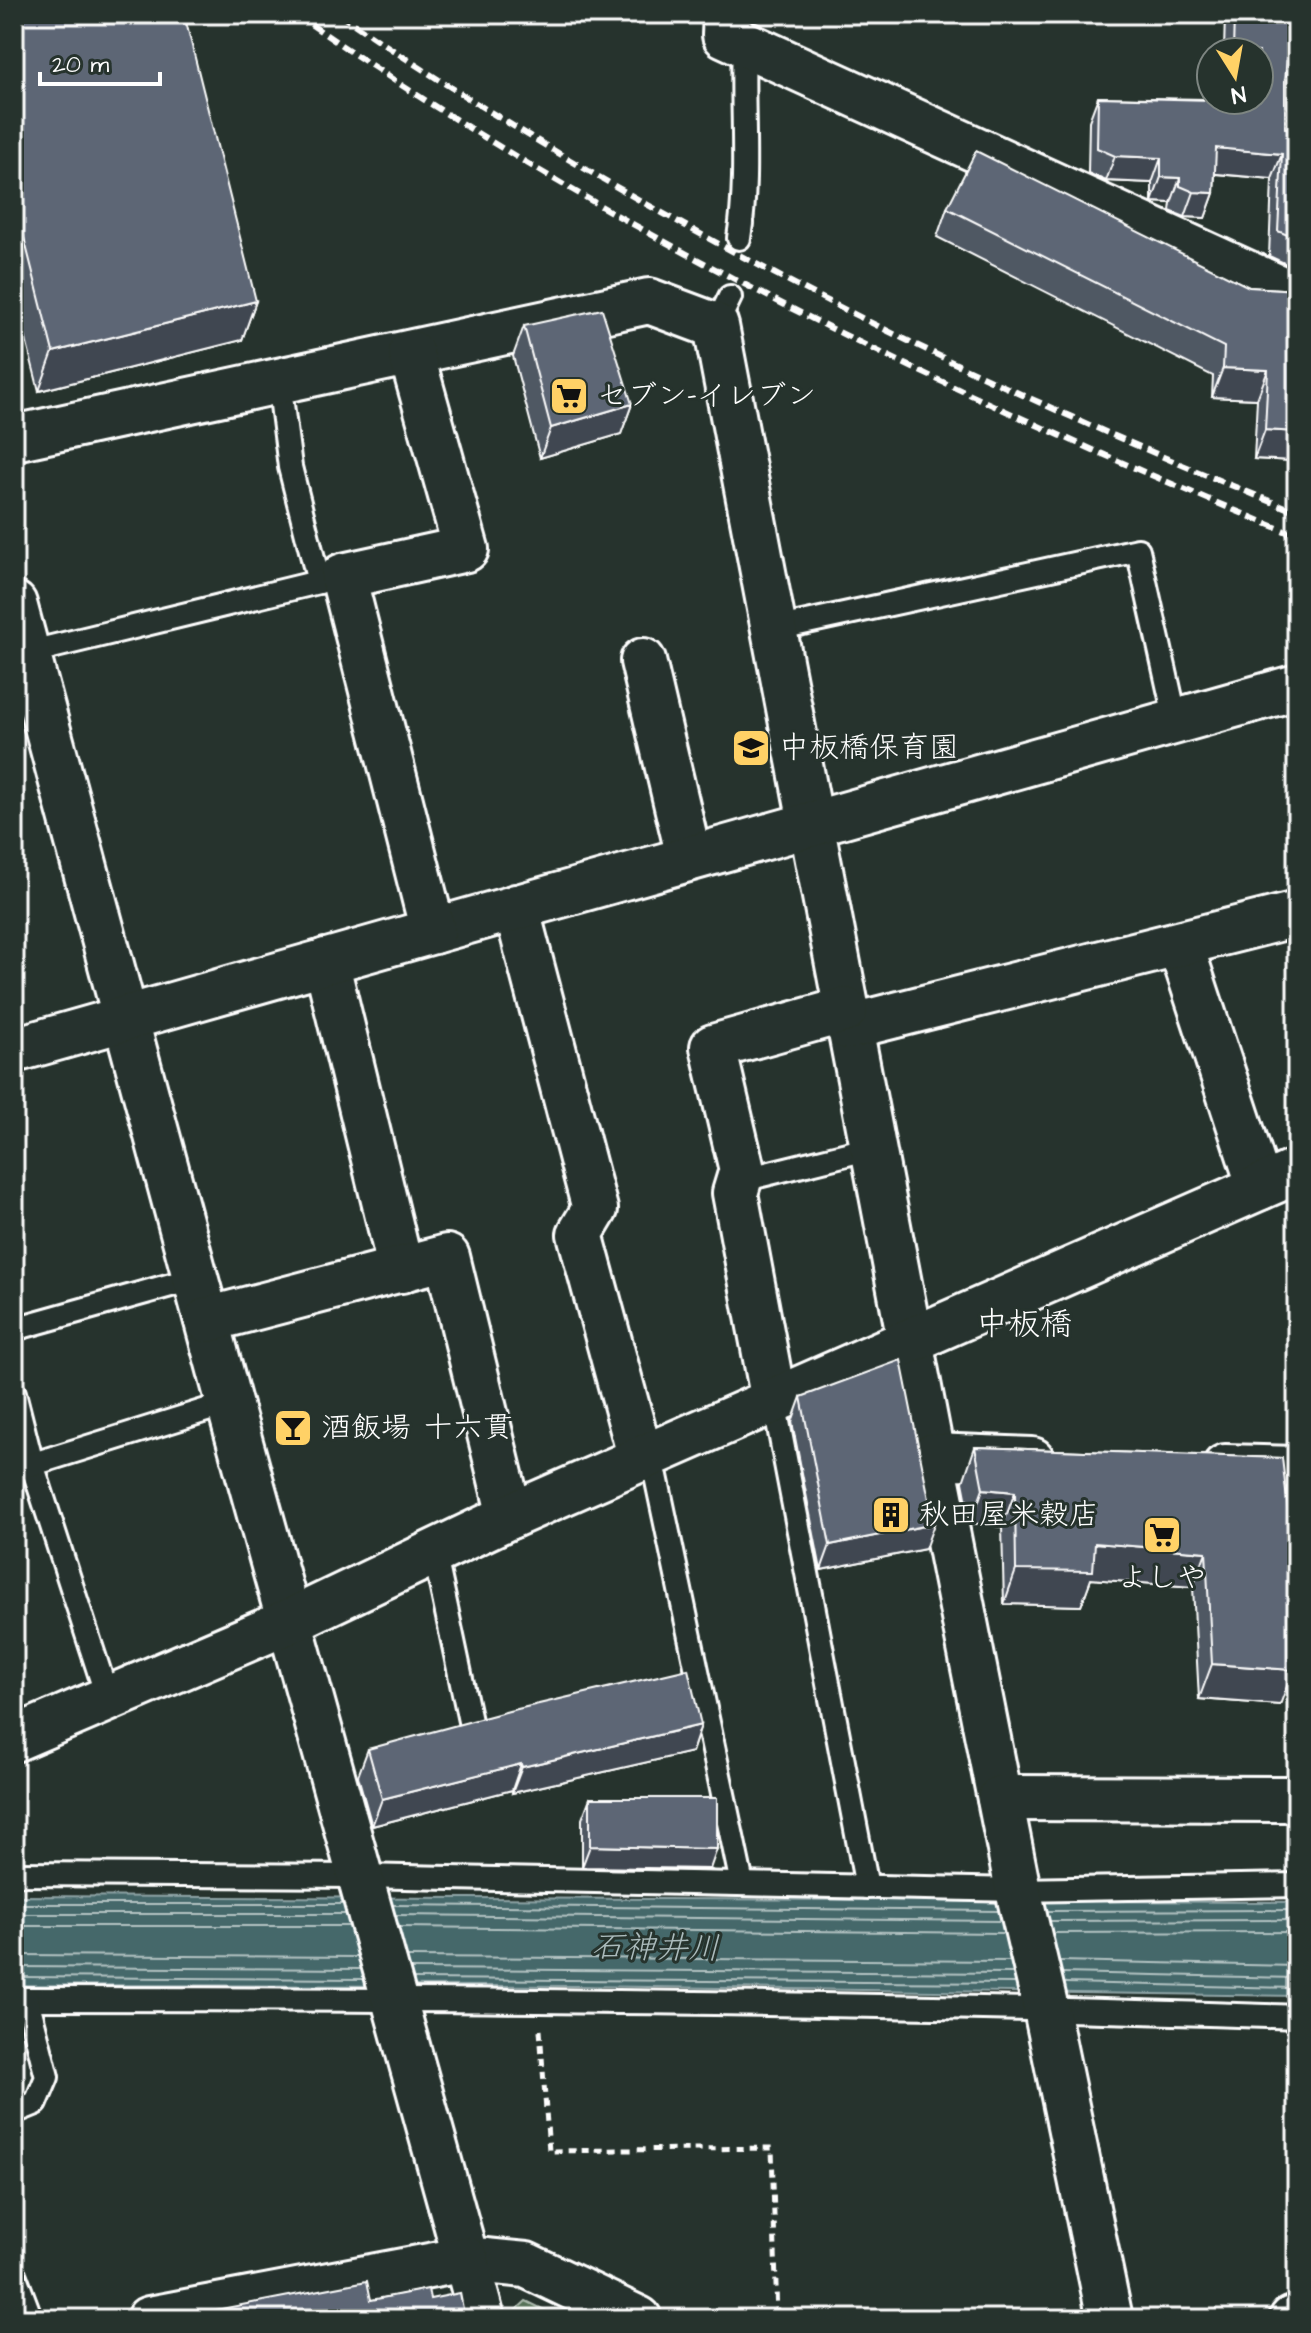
<svg xmlns="http://www.w3.org/2000/svg" width="1311" height="2333" font-family="'Architects Daughter','Klee One',sans-serif">
<style>
.green{fill:#567258;stroke:#aab8ac;stroke-width:2}
.water{fill:#44686a;stroke:#8fa4a6;stroke-width:2}
.lines{fill:none;stroke-linecap:round;stroke-linejoin:round}
.shore{stroke:#b4c3c3;stroke-width:2}
.lane-casing{stroke:#fff;stroke-width:28}
.street-casing{stroke:#fff;stroke-width:50}
.path{stroke:#fff;stroke-width:5;stroke-dasharray:8 6;stroke-linecap:butt}
.lane{stroke:#26332d;stroke-width:22}
.street{stroke:#26332d;stroke-width:44}
.rail{stroke:#fff;stroke-width:6;stroke-dasharray:12 6;stroke-linecap:butt}
.wall{fill:#505864;stroke:#fff;stroke-width:2}
.shaded-wall{fill:#414751;stroke:#fff;stroke-width:2}
.building{fill:#5d6674;stroke:#fff;stroke-width:2}
.labels{text-anchor:middle;dominant-baseline:central;stroke-width:6;stroke-linejoin:round;paint-order:stroke}
.poi-label{font-size:30px;fill:#fff;stroke:#26332d;text-anchor:start}
.neighbourhood-label{font-size:32px;fill:#fff;stroke:#26332d}
.water-label{font-size:32px;font-style:italic;fill:#abbbbc;stroke:#26332d}
</style>
<rect width="100%" height="100%" fill="#26332d"/>
<filter id="ink" filterUnits="userSpaceOnUse"><feTurbulence type="fractalNoise" baseFrequency=".0125" numOctaves="2"/><feDisplacementMap in="SourceGraphic" scale="16" xChannelSelector="R" yChannelSelector="G"/><feConvolveMatrix kernelMatrix="1 2 1 2 8 2 1 2 1" color-interpolation-filters="sRGB"/></filter>
<g filter="url(#ink)">
<path class="green" d="M526,2301L563,2319H515L514,2312Z"/>
<path class="water" d="M14,1896L1297,1902V1996L578,1986L14,1985Z"/>
<g class="lines">
<g class="shore">
<path d="M14,1904H343"/>
<path d="M393,1905L998,1911"/>
<path d="M1048,1911L1297,1910"/>
<path d="M14,1914H346"/>
<path d="M396,1915L1001,1921"/>
<path d="M1050,1921L1297,1920"/>
<path d="M14,1926H349"/>
<path d="M399,1927L1003,1933"/>
<path d="M1053,1933L1297,1932"/>
<path d="M14,1955L357,1957"/>
<path d="M407,1957L1010,1961"/>
<path d="M1059,1961L1297,1966"/>
<path d="M14,1967L361,1969"/>
<path d="M411,1969L1013,1973"/>
<path d="M1062,1973L1297,1978"/>
<path d="M14,1977L364,1979"/>
<path d="M413,1979L1015,1983"/>
<path d="M1065,1983L1297,1988"/>
</g>
<g class="lane-casing">
<g id="lane">
<path d="M739,238C749,175 741,108 744,44"/>
<path d="M716,326L730,297"/>
<path d="M279,381L290,467L319,582"/>
<path d="M775,629L1138,550L1176,721"/>
<path d="M27,653L343,576"/>
<path d="M738,1181L871,1148"/>
<path d="M14,1329L196,1278"/>
<path d="M14,1393L32,1464L108,1699"/>
<path d="M774,1401L867,1887"/>
<path d="M641,1459L656,1476L742,1884"/>
<path d="M14,1470L229,1403"/>
<path d="M434,1551L471,1726"/>
<path d="M14,1874L359,1876L1018,1890L1297,1885"/>
<path d="M14,1999C442,1999 870,2002 1297,2017"/>
<path d="M14,2112L36,2103L47,2077L27,1999"/>
<path d="M14,2274L31,2319"/>
</g>
</g>
<g class="street-casing">
<g id="street">
<path d="M726,14L725,35L1297,296"/>
<path d="M14,438L649,301L716,326L932,1456"/>
<path d="M14,604L229,1403L466,2259L526,2265L639,2319"/>
<path d="M643,661L689,857"/>
<path d="M516,907L595,1209L580,1234L641,1459"/>
<path d="M433,931L1297,687"/>
<path d="M1180,944L1260,1187"/>
<path d="M326,961L401,1270"/>
<path d="M848,1027L1297,914"/>
<path d="M14,1050L433,931L343,576L466,549L411,353"/>
<path d="M207,1320L447,1257L510,1516"/>
<path d="M774,1401L735,1193L742,1170L713,1047L845,1010"/>
<path d="M1032,1460L932,1456L1018,1890L1046,2009L1110,2319"/>
<path d="M1225,1467L1297,1469"/>
<path d="M14,1739L292,1620L510,1516L1297,1171"/>
<path d="M1000,1798L1297,1799"/>
<path d="M149,2319L466,2259L482,2319"/>
<path d="M1292,2319L1297,2318"/>
</g>
</g>
<path class="path" d="M540,2030L549,2151L772,2148L777,2319"/>
<use href="#lane" class="lane"/>
<use href="#street" class="street"/>
<g class="rail">
<path d="M296,14C614,236 940,390 1297,536"/>
<path d="M339,14C638,217 961,378 1297,512"/>
</g>
</g>
<g class="wall">
<path d="M14,14L256,301L242,340L39,391L14,292Z"/>
<path d="M1225,14H1297L1285,75V128H1297V269L1269,256L1272,179L1215,174L1214,193L1205,218L1185,217L1170,211L1171,203L1152,202V183L1106,181L1088,173L1089,121L1098,97L1259,100V52H1224Z"/>
<path d="M947,208L1249,287L1297,290V478H1292L1293,461L1254,459L1257,399L1212,397L1213,376L937,237Z"/>
<path d="M524,326L632,404L621,434L540,458L513,356Z"/>
<path d="M1297,1202V1232L1294,1211Z"/>
<path d="M801,1397L925,1549L821,1570L792,1422Z"/>
<path d="M975,1447L1282,1458L1280,1705L1199,1699L1193,1587L1091,1579L1081,1606L1004,1604L1002,1527L971,1523L963,1482Z"/>
<path d="M701,1725L692,1752L512,1793V1790L372,1826L358,1776L368,1749Z"/>
<path d="M590,1798L710,1869L582,1867V1819Z"/>
</g>
<g class="shaded-wall">
<path d="M1288,50H1297V76L1279,75Z"/>
<path d="M1216,148L1282,154L1272,179L1207,173Z"/>
<path d="M1115,156L1161,158L1152,183L1106,181Z"/>
<path d="M1161,177L1180,178L1171,203L1152,202Z"/>
<path d="M1194,192L1214,193L1205,218L1185,217Z"/>
<path d="M256,301L242,340L39,391L53,352Z"/>
<path d="M1223,368L1268,370L1257,399L1212,397Z"/>
<path d="M632,404L621,434L540,458L551,428Z"/>
<path d="M1265,430L1297,432V449L1293,461L1254,459Z"/>
<path d="M1297,464V478H1292Z"/>
<path d="M983,1489L1015,1492L1002,1527L971,1523Z"/>
<path d="M934,1524L925,1549L821,1570L830,1545Z"/>
<path d="M1095,1543L1206,1552L1193,1587L1091,1579L1081,1606L1004,1604L1016,1570Z"/>
<path d="M1212,1664L1293,1670L1280,1705L1199,1699Z"/>
<path d="M701,1725L692,1752L512,1793L522,1767Z"/>
<path d="M521,1764L512,1790L372,1826L382,1799Z"/>
<path d="M590,1846L717,1849L710,1869L582,1867Z"/>
</g>
<g class="building">
<path d="M14,14H184L256,301L53,352L14,198Z"/>
<path d="M1234,14H1297V50H1288L1285,81V128H1297V239L1278,231L1282,154L1216,148L1214,193L1194,192L1180,186V178L1161,177V158L1115,156L1097,148L1098,97L1211,100H1259V52H1233Z"/>
<path d="M976,151L1249,287L1297,290V432L1265,430L1268,370L1223,368L1224,347L947,208Z"/>
<path d="M602,309L632,404L551,428L524,326Z"/>
<path d="M901,1360L934,1524L830,1545L801,1397Z"/>
<path d="M975,1447L1282,1458L1295,1567L1293,1670L1212,1664L1206,1552L1095,1543L1093,1571L1016,1570L1015,1492L983,1489Z"/>
<path d="M688,1669L701,1725L522,1767L521,1764L382,1799L368,1749L509,1711Z"/>
<path d="M590,1798H717V1849L590,1846Z"/>
<path d="M367,2281L371,2300L428,2289L430,2299L460,2293L465,2319H191L190,2315Z"/>
</g>
</g>
<defs>
<g id="supermarket-square" transform="scale(2)"><rect x="-9" y="-9" width="18" height="18" rx="4" fill="#ffd166" stroke="#26332d"/><path d="M-6-5.5h2.5l.6 2H6L4.5 2H-2.5L-4.4-4H-6ZM-1.5 3.2a1.3 1.3 0 1 0 .1 0ZM3 3.2a1.3 1.3 0 1 0 .1 0Z" fill="#111"/></g>
<g id="school-square" transform="scale(2)"><rect x="-9" y="-9" width="18" height="18" rx="4" fill="#ffd166" stroke="#26332d"/><path d="M0-5L7-2L0 1L-7-2ZM-4 1L0 2.5L4 1V4Q0 6-4 4Z" fill="#111"/></g>
<g id="bar-square" transform="scale(2)"><rect x="-9" y="-9" width="18" height="18" rx="4" fill="#ffd166" stroke="#26332d"/><path d="M-6-5H6L.8 .8V4.5H3.5V6h-7V4.5H-.8V.8Z" fill="#111"/></g>
<g id="building-square" transform="scale(2)"><rect x="-9" y="-9" width="18" height="18" rx="4" fill="#ffd166" stroke="#26332d"/><path d="M-4-6H4V6H1V3H-1V6H-4ZM-2.5-4.3h1.7v1.8h-1.7ZM.8-4.3h1.7v1.8H.8ZM-2.5-1h1.7V.8h-1.7ZM.8-1h1.7V.8H.8Z" fill="#111"/></g>
</defs>
<g fill-rule="evenodd">
<use href="#supermarket-square" x="569" y="396"/>
<use href="#school-square" x="751" y="748"/>
<use href="#bar-square" x="293" y="1428"/>
<use href="#building-square" x="891" y="1515"/>
<use href="#supermarket-square" x="1162" y="1535"/>
</g>
<g class="labels">
<g class="poi-label">
<text x="597" y="396">セブン-イレブン</text>
<text x="779" y="748">中板橋保育園</text>
<text x="321" y="1428">酒飯場 十六貫</text>
<text x="919" y="1515">秋田屋米穀店</text>
<text x="1162" y="1578" text-anchor="middle">よしや</text>
</g>
<g class="neighbourhood-label">
<text x="1024" y="1324">中板橋</text>
</g>
<g class="water-label">
<text transform="translate(656 1948) rotate(1)">石神井川</text>
</g>
</g>
<rect width="1311" height="2333" fill="none" stroke="#26332d" stroke-width="48"/>
<rect x="24" y="24" width="1263" height="2285" fill="none" stroke="#fff" stroke-width="3" filter="url(#ink)"/>
<g transform="translate(1235 76) rotate(169)"><circle r="38" fill="#26332d" stroke="#7d8581" stroke-width="2"/>
<path d="M0-6L14 30L0 20L-14 30Z" fill="#ffd166"/>
<text y="-12" font-size="22" font-weight="bold" text-anchor="middle" fill="#ffffff">N</text>
</g>
<path d="M40 72v12h120v-12" fill="none" stroke="#ffffff" stroke-width="4"/>
<text x="52" y="72" font-size="24" fill="#ffffff" stroke="#26332d" stroke-width="6" paint-order="stroke">20 m</text>
</svg>
